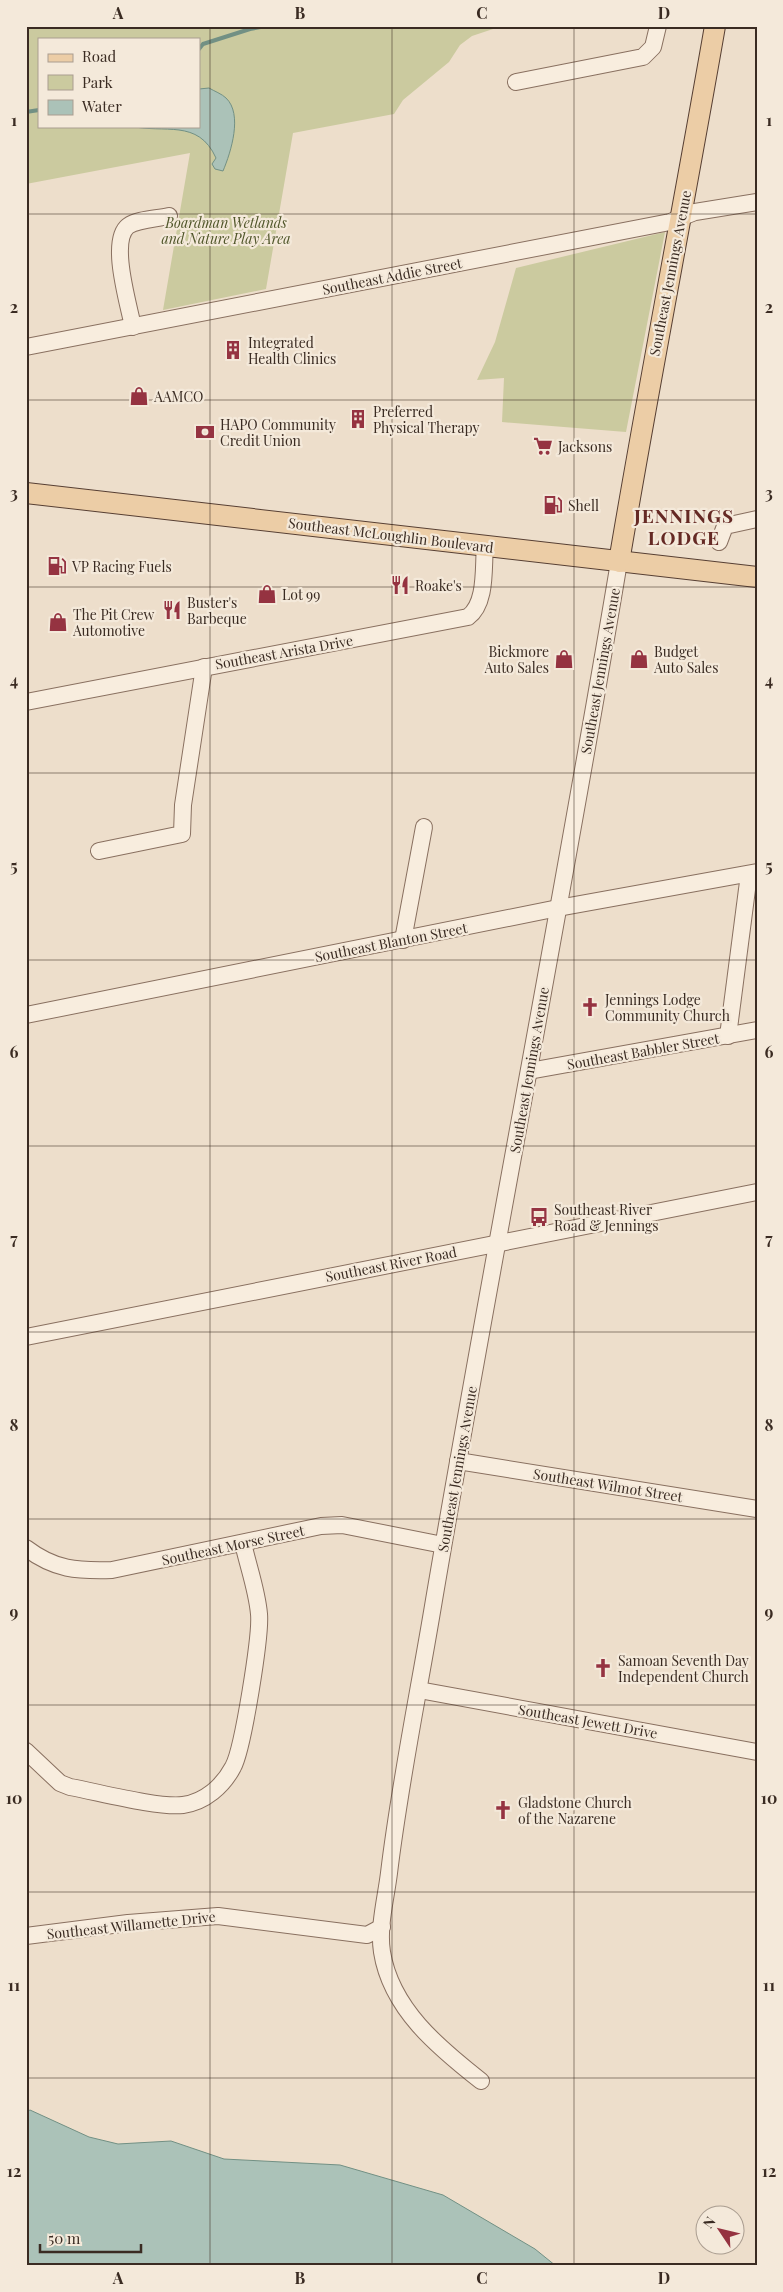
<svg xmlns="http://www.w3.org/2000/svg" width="783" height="2292" font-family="'Playfair Display',serif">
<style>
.green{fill:#cbca9f;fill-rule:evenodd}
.water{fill:#abc2b8;stroke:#729084}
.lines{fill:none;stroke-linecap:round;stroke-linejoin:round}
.stream{stroke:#729084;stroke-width:4}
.minor-casing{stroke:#897060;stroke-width:18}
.major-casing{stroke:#573f33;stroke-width:22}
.minor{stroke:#f8edde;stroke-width:16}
.major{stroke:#eccda6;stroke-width:20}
.grid{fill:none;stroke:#3a2b22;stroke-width:1;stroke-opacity:0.55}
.labels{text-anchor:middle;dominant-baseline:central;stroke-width:4.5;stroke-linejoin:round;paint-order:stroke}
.park-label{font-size:14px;font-style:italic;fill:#50562a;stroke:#f4e9da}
.street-label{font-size:14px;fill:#3a2b22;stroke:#f4e9da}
.poi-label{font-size:14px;fill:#3a2b22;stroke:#f4e9da;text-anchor:start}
.district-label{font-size:19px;font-weight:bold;letter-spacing:1px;fill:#652924;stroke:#f4e9da}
.neatline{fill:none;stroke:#3a2b22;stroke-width:2}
.grid-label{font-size:16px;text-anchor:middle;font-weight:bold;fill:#3a2b22}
</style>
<rect width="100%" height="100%" fill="#eddecb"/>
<g class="green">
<path d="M26,26H502L472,36L460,45L449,62L403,100L394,114L293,133L266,289L163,310L190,153L26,184ZM39,39H199V126H39Z"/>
<path d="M665,232L626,432L502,422L504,378L477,380L495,342L516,268Z"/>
</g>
<g class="water">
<path d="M209,88C214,91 222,94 226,98C243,114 231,152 223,171L215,169L212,164L216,158C198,118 164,134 130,126H199V89Z"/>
<path d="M30,2110L89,2137L118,2144L171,2141L224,2159L340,2165L443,2195L535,2249L556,2266H26V2112Z"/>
</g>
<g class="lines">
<g class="stream">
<path d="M199,49L203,44L250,29L266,26"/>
<path d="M26,112L39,110"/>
</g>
<g class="minor-casing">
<g id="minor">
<path d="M516,82L643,57L653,47L658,26"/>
<path d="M133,327C129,305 109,241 128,226C138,219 156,219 169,216"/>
<path d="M26,347L670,222L695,212L757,202"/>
<path d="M719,542L725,526L757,519"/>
<path d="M26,702L468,617C487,603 483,567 485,546"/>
<path d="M99,851L182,834L183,805L204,667"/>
<path d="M403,940L424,827"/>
<path d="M26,1015L558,908L757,872"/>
<path d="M728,1036L749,874"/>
<path d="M529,1071L757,1030"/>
<path d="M26,1337L757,1192"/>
<path d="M458,1461L757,1509"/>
<path d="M26,1548C55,1570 77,1571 112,1570L321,1526L342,1525L443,1545"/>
<path d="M419,1690L757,1752"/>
<path d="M26,1751L60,1783L70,1787C98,1792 158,1808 183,1805C205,1802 223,1786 233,1767C243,1749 261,1635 259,1614C257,1590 248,1566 243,1543"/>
<path d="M26,1936L128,1923L218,1916L367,1935L382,1927"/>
<path d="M481,2081C439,2048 391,2009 382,1952C378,1927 386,1898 389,1873C400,1781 419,1691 434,1600C493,1253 561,909 619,562"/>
</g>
</g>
<g class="major-casing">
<g id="major">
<path d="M26,493L757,577"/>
<path d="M619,562C649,383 684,205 715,26"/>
</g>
</g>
<use href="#minor" class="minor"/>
<use href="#major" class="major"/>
</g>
<path class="grid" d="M210,26V2266M392,26V2266M574,26V2266M26,214H757M26,400H757M26,587H757M26,773H757M26,960H757M26,1146H757M26,1332H757M26,1519H757M26,1705H757M26,1892H757M26,2078H757"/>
<defs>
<g id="building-bare" transform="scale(1.5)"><path d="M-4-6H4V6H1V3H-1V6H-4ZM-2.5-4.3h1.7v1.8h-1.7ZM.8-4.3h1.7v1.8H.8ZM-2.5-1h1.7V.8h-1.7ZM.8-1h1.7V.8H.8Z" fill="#953341" stroke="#f4e9da" stroke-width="2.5" paint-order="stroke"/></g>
<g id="shop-bare" transform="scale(1.5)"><path d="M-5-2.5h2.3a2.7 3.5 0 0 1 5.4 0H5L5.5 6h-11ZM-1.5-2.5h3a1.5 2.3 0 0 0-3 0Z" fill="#953341" stroke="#f4e9da" stroke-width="2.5" paint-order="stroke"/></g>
<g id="bank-bare" transform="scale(1.5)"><path d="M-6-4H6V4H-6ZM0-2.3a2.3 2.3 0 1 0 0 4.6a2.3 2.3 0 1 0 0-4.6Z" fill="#953341" stroke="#f4e9da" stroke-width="2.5" paint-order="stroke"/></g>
<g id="supermarket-bare" transform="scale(1.5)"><path d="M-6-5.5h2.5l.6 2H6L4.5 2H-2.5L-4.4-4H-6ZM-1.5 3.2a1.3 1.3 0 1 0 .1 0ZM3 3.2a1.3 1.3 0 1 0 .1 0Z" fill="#953341" stroke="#f4e9da" stroke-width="2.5" paint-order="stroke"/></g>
<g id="fuel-bare" transform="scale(1.5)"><path d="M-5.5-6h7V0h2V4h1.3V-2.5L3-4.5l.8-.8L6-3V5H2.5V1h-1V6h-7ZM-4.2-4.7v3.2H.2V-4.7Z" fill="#953341" stroke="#f4e9da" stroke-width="2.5" paint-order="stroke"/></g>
<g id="restaurant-bare" transform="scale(1.5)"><path d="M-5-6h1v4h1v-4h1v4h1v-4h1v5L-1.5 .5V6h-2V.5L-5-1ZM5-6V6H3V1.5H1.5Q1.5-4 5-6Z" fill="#953341" stroke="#f4e9da" stroke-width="2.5" paint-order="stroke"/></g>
<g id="church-bare" transform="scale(1.5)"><path d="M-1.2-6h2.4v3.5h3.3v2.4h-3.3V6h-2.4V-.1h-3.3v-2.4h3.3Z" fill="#953341" stroke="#f4e9da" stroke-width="2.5" paint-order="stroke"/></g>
<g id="bus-bare" transform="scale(1.5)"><path d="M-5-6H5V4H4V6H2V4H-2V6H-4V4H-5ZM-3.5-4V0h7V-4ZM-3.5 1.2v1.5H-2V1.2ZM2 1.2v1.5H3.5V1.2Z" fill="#953341" stroke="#f4e9da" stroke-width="2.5" paint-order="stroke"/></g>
</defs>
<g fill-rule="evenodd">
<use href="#building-bare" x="233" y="350"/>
<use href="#shop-bare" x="139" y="396"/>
<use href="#building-bare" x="358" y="419"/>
<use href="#bank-bare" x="205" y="432"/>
<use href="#supermarket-bare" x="543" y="446"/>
<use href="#fuel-bare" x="553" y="505"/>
<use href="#fuel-bare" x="57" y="566"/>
<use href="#restaurant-bare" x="400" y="585"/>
<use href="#shop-bare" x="267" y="594"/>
<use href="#restaurant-bare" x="172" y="610"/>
<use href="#shop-bare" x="58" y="622"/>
<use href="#shop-bare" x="564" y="659"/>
<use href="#shop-bare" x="639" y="659"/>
<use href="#church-bare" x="590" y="1007"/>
<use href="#bus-bare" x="539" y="1217"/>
<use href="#church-bare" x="603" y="1668"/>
<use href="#church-bare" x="503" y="1810"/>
</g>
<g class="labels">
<g class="park-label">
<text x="226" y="222">Boardman Wetlands<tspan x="226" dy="16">and Nature Play Area</tspan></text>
</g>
<g class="street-label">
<text transform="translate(670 273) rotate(-79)">Southeast Jennings Avenue</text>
<text transform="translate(392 276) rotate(-11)">Southeast Addie Street</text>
<text transform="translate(391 535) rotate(7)">Southeast McLoughlin Boulevard</text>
<text transform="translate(284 652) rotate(-10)">Southeast Arista Drive</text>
<text transform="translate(600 671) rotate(-80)">Southeast Jennings Avenue</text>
<text transform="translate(391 942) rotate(-11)">Southeast Blanton Street</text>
<text transform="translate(643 1051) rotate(-10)">Southeast Babbler Street</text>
<text transform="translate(529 1070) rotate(-80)">Southeast Jennings Avenue</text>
<text transform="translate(391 1264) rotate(-11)">Southeast River Road</text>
<text transform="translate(457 1469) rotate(-80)">Southeast Jennings Avenue</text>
<text transform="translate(608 1485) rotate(9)">Southeast Wilmot Street</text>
<text transform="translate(233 1545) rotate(-12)">Southeast Morse Street</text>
<text transform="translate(588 1721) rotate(10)">Southeast Jewett Drive</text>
<text transform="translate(131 1925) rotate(-6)">Southeast Willamette Drive</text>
</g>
<g class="poi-label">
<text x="248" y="342">Integrated<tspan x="248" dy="16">Health Clinics</tspan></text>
<text x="154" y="396">AAMCO</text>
<text x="373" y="411">Preferred<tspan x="373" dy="16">Physical Therapy</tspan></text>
<text x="220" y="424">HAPO Community<tspan x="220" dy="16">Credit Union</tspan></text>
<text x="558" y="446">Jacksons</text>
<text x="568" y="505">Shell</text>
<text x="72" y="566">VP Racing Fuels</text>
<text x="415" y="585">Roake's</text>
<text x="282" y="594">Lot 99</text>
<text x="187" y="602">Buster's<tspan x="187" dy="16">Barbeque</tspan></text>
<text x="73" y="614">The Pit Crew<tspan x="73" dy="16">Automotive</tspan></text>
<text x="549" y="651" text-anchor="end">Bickmore<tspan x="549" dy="16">Auto Sales</tspan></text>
<text x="654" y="651">Budget<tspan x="654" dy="16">Auto Sales</tspan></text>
<text x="605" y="999">Jennings Lodge<tspan x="605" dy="16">Community Church</tspan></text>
<text x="554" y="1209">Southeast River<tspan x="554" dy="16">Road &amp; Jennings</tspan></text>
<text x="618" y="1660">Samoan Seventh Day<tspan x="618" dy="16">Independent Church</tspan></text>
<text x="518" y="1802">Gladstone Church<tspan x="518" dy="16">of the Nazarene</tspan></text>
</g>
<g class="district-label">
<text x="684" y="515">JENNINGS<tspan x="684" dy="22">LODGE</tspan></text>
</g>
</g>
<rect width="783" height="2292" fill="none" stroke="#f4e9da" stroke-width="55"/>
<rect x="38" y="38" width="162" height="90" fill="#f4e9da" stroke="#aa9d90"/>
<rect x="48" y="54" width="25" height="8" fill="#eccda6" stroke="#aa9d90"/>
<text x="82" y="62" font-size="15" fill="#3a2b22">Road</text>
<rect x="48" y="75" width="25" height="15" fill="#cbca9f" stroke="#aa9d90"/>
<text x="82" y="88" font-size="15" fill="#3a2b22">Park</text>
<rect x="48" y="100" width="25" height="15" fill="#abc2b8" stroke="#aa9d90"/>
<text x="82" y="112" font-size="15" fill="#3a2b22">Water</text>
<g transform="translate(720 2230) rotate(305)"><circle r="24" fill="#f4e9da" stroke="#aa9d90"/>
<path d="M0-4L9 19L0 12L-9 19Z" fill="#953341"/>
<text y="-8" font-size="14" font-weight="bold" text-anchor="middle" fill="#3a2b22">N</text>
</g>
<path d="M40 2244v8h101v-8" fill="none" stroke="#3a2b22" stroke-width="2.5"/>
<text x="48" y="2244" font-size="15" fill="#3a2b22" stroke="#f4e9da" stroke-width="4" paint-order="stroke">50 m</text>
<rect x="28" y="28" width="728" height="2236" class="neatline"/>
<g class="grid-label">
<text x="118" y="19">A</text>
<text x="300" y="19">B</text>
<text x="482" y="19">C</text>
<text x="664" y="19">D</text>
<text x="14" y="126">1</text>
<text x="769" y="126">1</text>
<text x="14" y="313">2</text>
<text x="769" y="313">2</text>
<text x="14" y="499">3</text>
<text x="769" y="499">3</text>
<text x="14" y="686">4</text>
<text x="769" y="686">4</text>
<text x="14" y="872">5</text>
<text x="769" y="872">5</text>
<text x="14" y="1058">6</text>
<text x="769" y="1058">6</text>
<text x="14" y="1245">7</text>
<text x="769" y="1245">7</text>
<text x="14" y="1431">8</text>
<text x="769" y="1431">8</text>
<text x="14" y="1618">9</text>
<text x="769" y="1618">9</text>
<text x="14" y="1804">10</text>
<text x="769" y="1804">10</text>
<text x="14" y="1991">11</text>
<text x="769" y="1991">11</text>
<text x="14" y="2177">12</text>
<text x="769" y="2177">12</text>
<text x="118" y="2284">A</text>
<text x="300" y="2284">B</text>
<text x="482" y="2284">C</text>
<text x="664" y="2284">D</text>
</g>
</svg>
